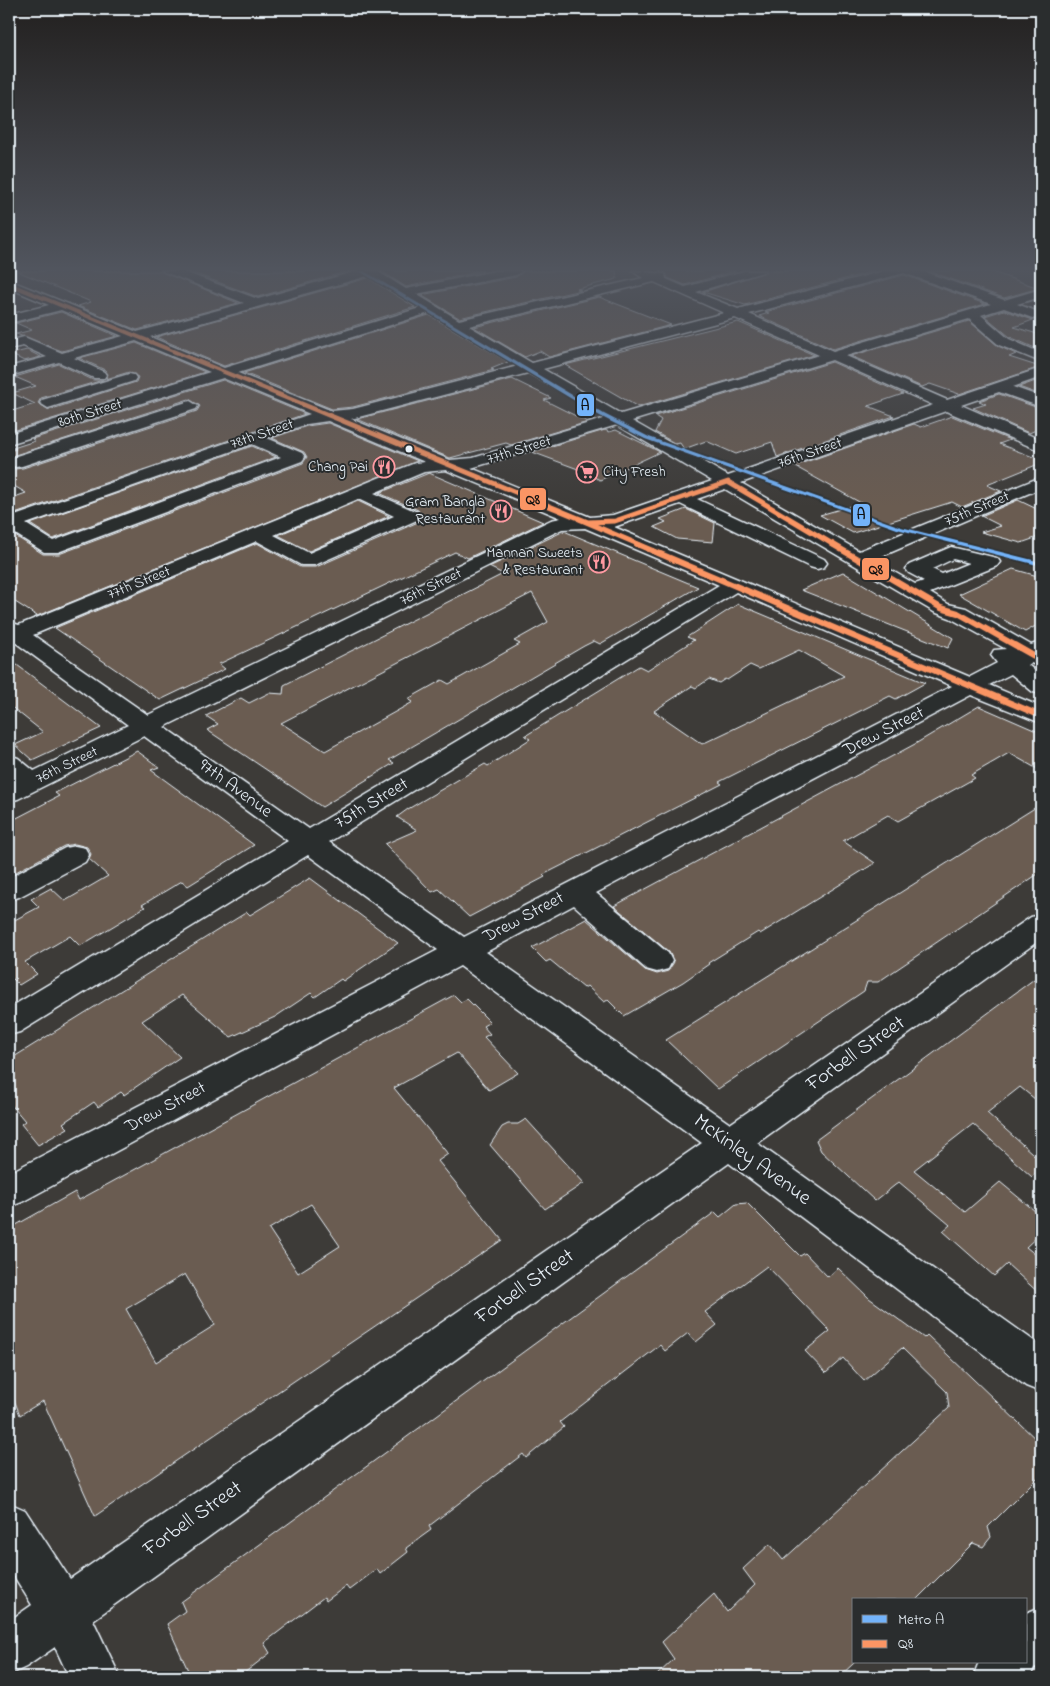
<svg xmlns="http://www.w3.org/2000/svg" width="1050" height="1686" font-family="'Indie Flower',sans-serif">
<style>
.building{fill:#6a5c51;stroke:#e8f1f8;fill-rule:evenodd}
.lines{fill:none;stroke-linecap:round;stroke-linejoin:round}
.minor-casing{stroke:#e8f1f8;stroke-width:3}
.minor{fill:#2a2d2e;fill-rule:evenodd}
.bus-1-far2-casing{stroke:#2a2d2e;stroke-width:5.5}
.bus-1-far1-casing{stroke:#2a2d2e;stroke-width:8}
.bus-1-casing{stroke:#2a2d2e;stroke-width:9}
.bus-1-far2{stroke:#fb9564;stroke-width:4}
.bus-1-far1{stroke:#fb9564;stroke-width:5}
.bus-1{stroke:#fb9564;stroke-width:6}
.metro-1-casing{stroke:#2a2d2e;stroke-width:3}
.metro-1{fill:#73b3fa;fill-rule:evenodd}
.bus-dot{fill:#e8f1f8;stroke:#2a2d2e;stroke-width:2}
.labels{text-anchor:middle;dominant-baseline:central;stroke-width:4;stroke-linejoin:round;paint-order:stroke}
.far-street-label{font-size:15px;fill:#e8f1f8;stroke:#2a2d2e}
.far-poi-label{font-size:15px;fill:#e8f1f8;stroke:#2a2d2e;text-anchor:end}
.street-label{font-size:18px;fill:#e8f1f8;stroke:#2a2d2e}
.near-street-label{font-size:21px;fill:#e8f1f8;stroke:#2a2d2e}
.line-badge{stroke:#2a2d2e;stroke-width:2}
.pale-badge-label{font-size:14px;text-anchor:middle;font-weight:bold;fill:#111}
</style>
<rect width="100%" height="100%" fill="#3d3b38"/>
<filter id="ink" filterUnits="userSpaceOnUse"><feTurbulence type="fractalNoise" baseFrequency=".02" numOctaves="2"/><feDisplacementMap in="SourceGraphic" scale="10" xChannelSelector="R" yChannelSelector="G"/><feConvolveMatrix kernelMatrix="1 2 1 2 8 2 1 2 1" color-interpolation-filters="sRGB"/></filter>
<g filter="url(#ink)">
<g class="building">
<path d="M17,271H160L238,303L137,330L78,306L91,302Z"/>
<path d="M188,271H349L258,297Z"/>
<path d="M381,271H483L406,287Z"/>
<path d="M524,271H616L617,279L577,289L581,290L459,318L421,295L516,277Z"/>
<path d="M658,271H735L685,285L668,278L666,273Z"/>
<path d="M768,271H875L745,305L703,292Z"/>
<path d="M929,271H989L1039,288L1004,298Z"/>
<path d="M904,275L985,304L833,349L759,316L769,313L765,312Z"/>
<path d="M368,278L415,307L224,366L156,337Z"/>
<path d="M599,297L671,325L549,357L540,351L525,357L474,327Z"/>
<path d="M1004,310L1033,320L1014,327L1041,335V346L1035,348L1010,337L985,316Z"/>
<path d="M61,312L117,336L62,351L16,334L32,330L16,323Z"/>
<path d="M429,315L508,362L491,369L494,370L353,407L332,409L244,373Z"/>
<path d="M969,321L998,346L1016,354L1009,357L1040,367L959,394L930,384L922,387L851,356Z"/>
<path d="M738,322L814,355L638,407L565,365Z"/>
<path d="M136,343L205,372L16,430L9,426V412L35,404L12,393L36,386L15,377L59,364L93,380H103L41,398L38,403L49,410L136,382L138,377L129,372L106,379L108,374L105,370L79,358Z"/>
<path d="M27,350L41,357L24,361L10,354Z"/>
<path d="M832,362L903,394L868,406L894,416L777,457L772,442L736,454L706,441L684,449L680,443L676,444L655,432L661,420L655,416Z"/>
<path d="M512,379L551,398L544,400L588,422L511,445L506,443L450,458L357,419Z"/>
<path d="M1041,379V395L1019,387Z"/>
<path d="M223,380L305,414L9,516V499L26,493L9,483V466L15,469L23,468L197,411L200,406L189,399L9,457V451L16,449L13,448L35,441L32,439Z"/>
<path d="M999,394L1041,409V428L1029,433L973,408L986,404L979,401Z"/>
<path d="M952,416L1010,440L999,444L1041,460V463L987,485L1001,491L962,507L952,502L853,533L820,515L861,503L794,466L914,424L921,427Z"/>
<path d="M328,423L418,461L37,616L9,598V532L43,554H59L303,463L307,457L304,452L272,438L307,426Z"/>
<path d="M605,430L609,432L616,430L660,452L600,480L578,469L532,452Z"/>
<path d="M252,446L276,457L53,539L30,524Z"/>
<path d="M429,473L543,522L468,558L455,552L219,664L225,669L160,700L55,628L257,543L300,567H316L418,522L421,517L418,510L379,493Z"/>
<path d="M1018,500L1041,511V536L1021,543L981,532L1001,526L981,516Z"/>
<path d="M358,501L389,516L309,551L278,535Z"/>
<path d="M686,509L715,523L713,542L677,539L654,527L666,522L660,519Z"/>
<path d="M564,531L698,587L600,644L594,641L584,646L389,760L394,763L322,807L207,730L218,724L206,716L241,698L249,703L269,693L283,694L284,685L503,574L489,567ZM532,593L548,622L514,641L520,644L449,684L442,680L408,699L413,702L325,751L281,723Z"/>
<path d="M1013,569L1041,577V623L1025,632L959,594Z"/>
<path d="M843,572L953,638L948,648L801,590Z"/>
<path d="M738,604L925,683L896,699L890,696L719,782L722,784L543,875L545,877L469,917L439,889L432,892L385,844L417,830L397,817L408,809L485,764L488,766L530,739L525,736L639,666L647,670L694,640L687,637ZM799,650L844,676L702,744L654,711L692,686L696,688L709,679L719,683L725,679L727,680L750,665L759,669Z"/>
<path d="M9,659L101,728L32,760L15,745L43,732L9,705Z"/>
<path d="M979,706L1041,733V771L1009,753L971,775L975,778L898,821L888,815L843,841L875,863L760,934L758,932L708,963L709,964L683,982L624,1016L608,1000L604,1002L587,986L584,988L550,960L546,962L532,948L586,919L645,970L657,974L668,971L674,962L669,952L614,906L915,744Z"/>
<path d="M137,751L159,767L151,770L254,845L188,886L182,881L142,905L145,907L80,946L70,936L25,962L37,974L19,985L9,975V923L39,907L31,899L51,888L65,901L108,876L89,859L91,854L87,847L75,844L64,846L14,873L9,868V822L59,796L55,793Z"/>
<path d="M1041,804V872L878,982H867L864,991L718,1089L666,1040Z"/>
<path d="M310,878L398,943L343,981L341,979L315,997L311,993L275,1017L231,1037L182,995L142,1021L180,1057L124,1095L121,1092L98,1107L94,1102L63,1123L68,1128L38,1145L21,1124L25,1121L9,1102V1060L247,912L250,915Z"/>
<path d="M1041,974V1104L1020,1087L987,1113L1041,1161V1167L1032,1177L973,1124L914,1170L965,1212L1000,1182L1041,1216V1233L1026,1247L1041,1259V1295L1007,1264L994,1276L943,1231L950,1225L899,1182L875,1201L821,1151L816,1140Z"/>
<path d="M454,995L461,1002L467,999L490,1022L483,1026L490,1034L484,1037L518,1073L489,1090L457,1053L394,1088L448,1154L438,1161L502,1240L95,1516L43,1401L20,1415L9,1387V1229L75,1192L79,1200ZM311,1204L340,1246L298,1273L269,1229ZM185,1274L215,1325L156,1362L126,1309Z"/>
<path d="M526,1119L584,1183L545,1209L490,1145L502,1127L508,1124H518Z"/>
<path d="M747,1203L800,1256L805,1253L828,1277L838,1268L869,1298L924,1338L927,1335L1041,1444V1474L988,1527L991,1537L983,1547L973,1543L916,1600H854V1663L839,1677H655L674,1659L662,1642L714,1594L727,1612L755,1585L743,1569L770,1544L783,1560L949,1408L947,1392L902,1348L864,1381L843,1358L826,1373L805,1351L830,1331L767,1266L705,1312L717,1325L696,1342L688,1333L665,1351L660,1345L560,1422L564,1427L526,1458L523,1454L429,1526L431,1530L406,1548L408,1552L380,1574L377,1569L349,1590L346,1586L326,1601L324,1597L264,1643L270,1653L239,1677H191L167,1624L185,1611L181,1602L715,1212L720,1217L736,1204Z"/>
</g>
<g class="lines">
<g class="minor-casing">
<g id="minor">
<path d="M162,271H181L258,299L357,271H377L406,289L495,271H522L516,275L416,294L459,320L643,278L632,271L665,274L666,279L685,287L744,271H766L696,292L738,309L884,271H922L1004,300L1041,289V297L1017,304L1041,313V321L1004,308L981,315L1009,339L1041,353V362L999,345L969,319L846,356L947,400L1041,368V377L1013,387L1041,397V407L999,392L961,405L1041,440V451L946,411L741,483L859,551L1041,477V488L873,560L915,584L924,581L909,573L906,569L909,565L951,547L997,558L1000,562L997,566L930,593L948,604L966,608L1031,645L1041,642V667L1031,663L1028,665L1041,676V694L1033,692L1011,674L989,685L1041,707V723L971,695L596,893L668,953L672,961L668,969L657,972L646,969L574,905L486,952L730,1124L1031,917L1041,914V939L757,1143L1041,1346V1392L1026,1386L729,1163L93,1620L120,1677H69L55,1647L26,1667L9,1675V1621L32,1605L9,1568V1503L25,1510L70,1579L702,1143L460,966L22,1202L9,1207V1173L438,950L308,855L20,1032L9,1035V1008L288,841L144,736L18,799L9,801V783L14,780L9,776V755L18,758L34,771L128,725L15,642L9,644V622L19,625L415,463L425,462L328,421L307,424L267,438L302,453L305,457L302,461L58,552H44L9,530V518L310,414L223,378L9,444V434L210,372L136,341L74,358L104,372L106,375L104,378H94L59,362L9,376V367L47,357L23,346L9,349V341L24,337L62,353L123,336L61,310L9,323V315L49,305L9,288V280L137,332L244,303ZM904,273L991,304L833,351L749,314ZM368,276L420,308L224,368L150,337ZM654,282L724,313L532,363L469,326ZM429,313L518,366L353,409L332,411L238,373ZM735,318L819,355L621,414L543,369ZM832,360L933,405L728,476L632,421ZM528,373L606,418L473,458L450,460L351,419ZM617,425L712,481L613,515L590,517L471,468ZM252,444L281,457L53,541L26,524ZM446,470L561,518L551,520L148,715L33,635L257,541L301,565H315L417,520L419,516L417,512L374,493L424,472ZM725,489L934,612L950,618L1006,649L994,650L991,655L997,663L970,677L614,527L680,504L810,567L817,569L824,567L827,563L824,559L697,499ZM358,499L394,516L309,553L274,535ZM585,528L719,585L309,829L164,727L562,529ZM953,559L969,563L942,574L932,569ZM736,592L952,686L464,937L329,842Z"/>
<path d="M129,374L134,375L136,378L134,381L48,408L40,403L42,400Z"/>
<path d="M190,401L198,406L196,409L22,466L16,467L9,464L10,458Z"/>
<path d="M75,846L85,848L89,855L85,862L19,897L9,900V878L65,848Z"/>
<path d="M1041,1607V1665L1034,1668L1030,1677H973L979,1662H1026V1613Z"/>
</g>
</g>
<use href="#minor" class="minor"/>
<g class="bus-1-far2-casing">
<path id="bus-1-far2" d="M9,284L273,392"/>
</g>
<g class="bus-1-far1-casing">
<g id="bus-1-far1">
<path d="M270,391L588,522L615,521L728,482L834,545"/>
<path d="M579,519L640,545"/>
</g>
</g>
<g class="bus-1-casing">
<g id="bus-1">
<path d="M637,544L1041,716"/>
<path d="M832,544L941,608L958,613L1041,660"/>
</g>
</g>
<use href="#bus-1-far2" class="bus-1-far2"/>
<use href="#bus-1-far1" class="bus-1-far1"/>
<use href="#bus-1" class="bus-1"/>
<g class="metro-1-casing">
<path id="metro-1" d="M364,271L604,414L649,437L901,527L1041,562V566L897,529L645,439L600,416L359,271Z"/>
</g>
<use href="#metro-1" class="metro-1"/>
</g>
</g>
<linearGradient id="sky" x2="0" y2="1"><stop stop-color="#22201f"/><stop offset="0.53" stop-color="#51555e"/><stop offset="1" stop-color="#51555e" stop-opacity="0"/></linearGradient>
<rect width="1050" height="507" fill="url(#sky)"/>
<defs>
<g id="restaurant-ring" transform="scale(1.125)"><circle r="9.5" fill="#2a2d2e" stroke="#ff9aa2" stroke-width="1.5"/><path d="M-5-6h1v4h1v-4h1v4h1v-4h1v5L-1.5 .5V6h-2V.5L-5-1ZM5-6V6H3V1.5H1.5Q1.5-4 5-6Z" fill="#ff9aa2"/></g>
<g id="supermarket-ring" transform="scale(1.125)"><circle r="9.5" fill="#2a2d2e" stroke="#ff9aa2" stroke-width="1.5"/><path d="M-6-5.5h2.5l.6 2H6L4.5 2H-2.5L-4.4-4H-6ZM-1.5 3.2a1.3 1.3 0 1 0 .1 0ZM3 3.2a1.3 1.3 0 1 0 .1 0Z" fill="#ff9aa2"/></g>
</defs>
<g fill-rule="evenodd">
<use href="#restaurant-ring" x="384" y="467"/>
<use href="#supermarket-ring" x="587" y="472"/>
<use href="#restaurant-ring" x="501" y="511"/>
<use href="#restaurant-ring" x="599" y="562"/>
</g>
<circle class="bus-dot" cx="409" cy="449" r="4.5"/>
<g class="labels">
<g class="far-street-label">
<text transform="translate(90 413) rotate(-17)">80th Street</text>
<text transform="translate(262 434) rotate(-19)">78th Street</text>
<text transform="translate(519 450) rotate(-17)">77th Street</text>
<text transform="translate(810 453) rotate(-19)">76th Street</text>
<text transform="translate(977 509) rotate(-23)">75th Street</text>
<text transform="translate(139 583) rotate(-22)">77th Street</text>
<text transform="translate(431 587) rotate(-26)">76th Street</text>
<text transform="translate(67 765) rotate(-26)">76th Street</text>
</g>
<g class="far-poi-label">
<text x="368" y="467">Chang Pai</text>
<text x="603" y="472" text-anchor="start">City Fresh</text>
<text x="485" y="502">Gram Bangla<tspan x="485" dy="17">Restaurant</tspan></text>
<text x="583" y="553">Mannan Sweets<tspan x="583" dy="17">&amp; Restaurant</tspan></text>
</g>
<g class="street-label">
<text transform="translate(884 732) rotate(-27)">Drew Street</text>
<text transform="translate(235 789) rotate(36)">97th Avenue</text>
<text transform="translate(372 804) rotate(-31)">75th Street</text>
<text transform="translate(524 918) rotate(-28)">Drew Street</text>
<text transform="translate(166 1108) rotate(-28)">Drew Street</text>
</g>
<g class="near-street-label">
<text transform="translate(856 1054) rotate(-35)">Forbell Street</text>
<text transform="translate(752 1160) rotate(36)">McKinley Avenue</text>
<text transform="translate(525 1287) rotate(-35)">Forbell Street</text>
<text transform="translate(193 1519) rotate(-35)">Forbell Street</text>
</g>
</g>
<g class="line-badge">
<rect x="576" y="393" width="19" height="24" rx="5" fill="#73b3fa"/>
<rect x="519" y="487" width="28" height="24" rx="5" fill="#fb9564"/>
<rect x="852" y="503" width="19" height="24" rx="5" fill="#73b3fa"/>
<rect x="861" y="557" width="29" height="24" rx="5" fill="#fb9564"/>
</g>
<g class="pale-badge-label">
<text x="585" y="410">A</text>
<text x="533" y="504">Q8</text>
<text x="861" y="519">A</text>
<text x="876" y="574">Q8</text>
</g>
<rect width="1050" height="1686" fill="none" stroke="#2a2d2e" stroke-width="30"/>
<rect x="15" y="15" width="1020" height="1656" fill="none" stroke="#e8f1f8" stroke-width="2" filter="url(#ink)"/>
<rect x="852" y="1598" width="175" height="65" fill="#2a2d2e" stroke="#767b7f"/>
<rect x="862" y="1615" width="25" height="8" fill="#73b3fa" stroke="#767b7f"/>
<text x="898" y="1624" font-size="15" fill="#e8f1f8">Metro A</text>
<rect x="862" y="1640" width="25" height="8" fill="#fb9564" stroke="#767b7f"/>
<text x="898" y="1648" font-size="15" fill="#e8f1f8">Q8</text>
</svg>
